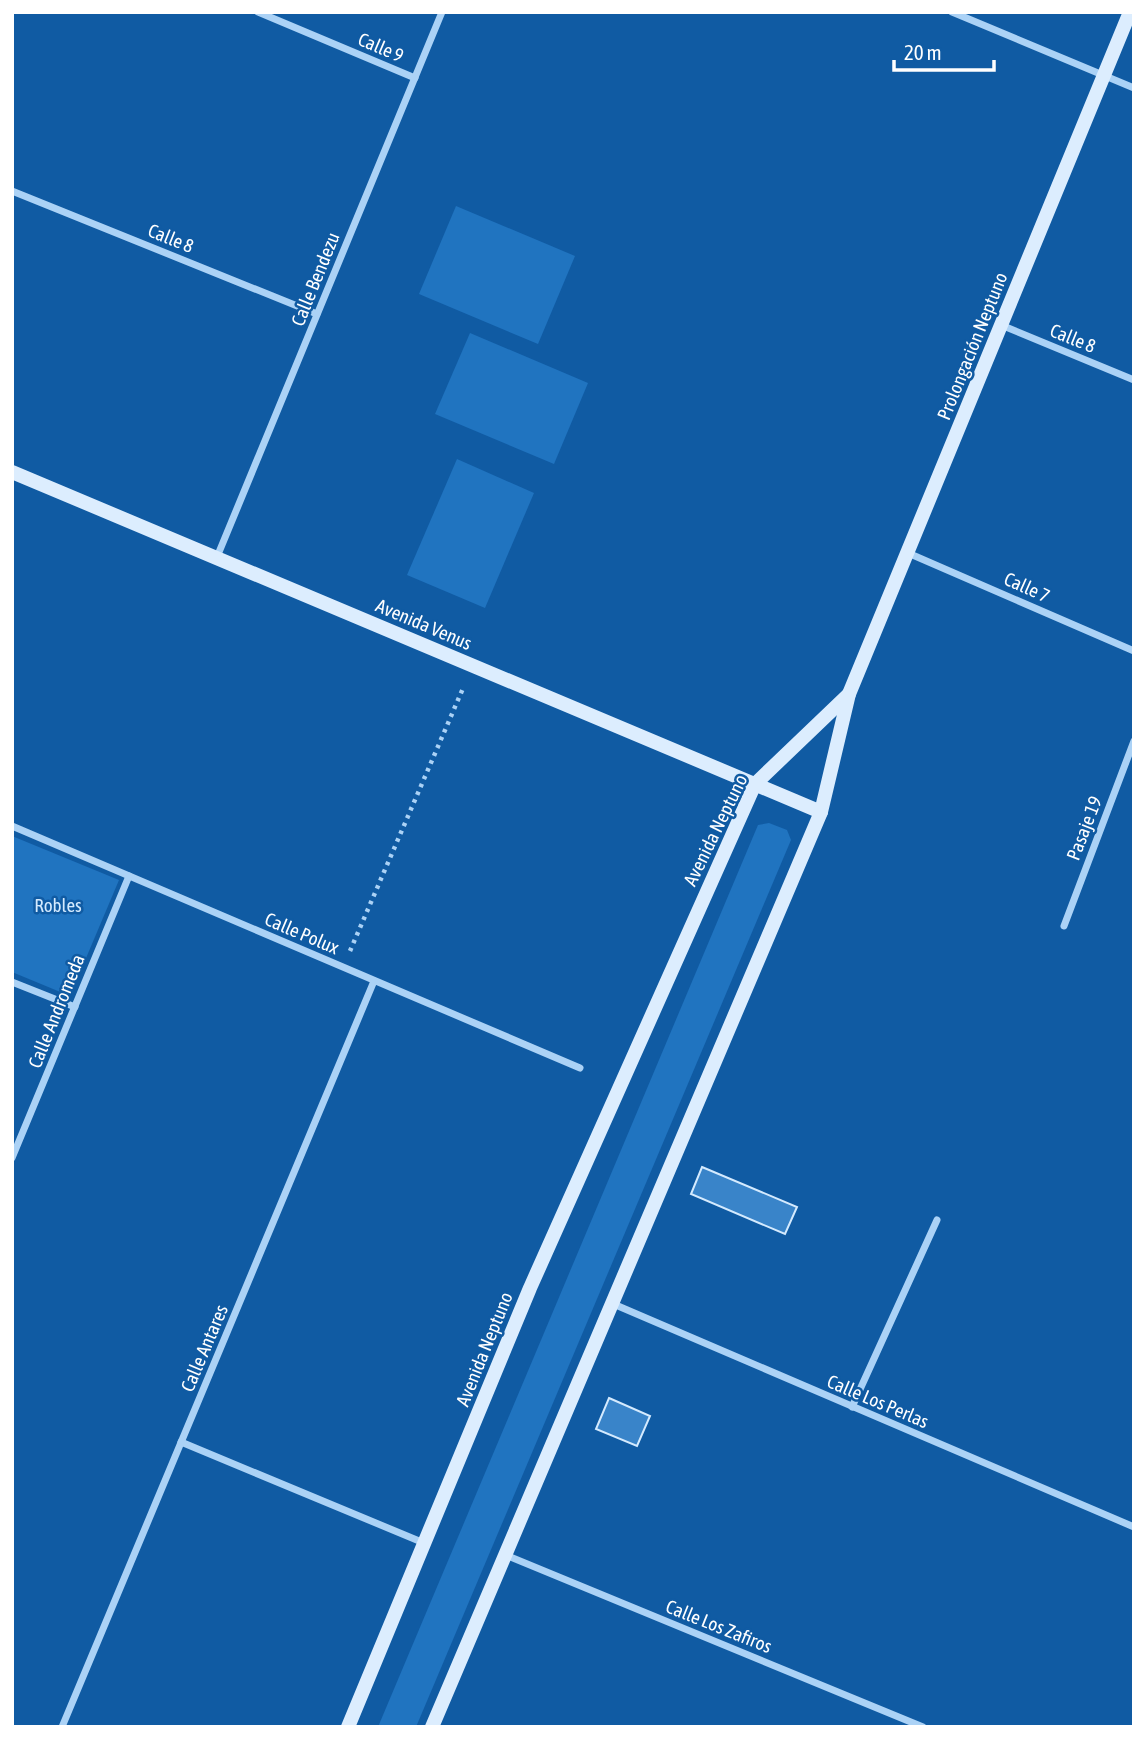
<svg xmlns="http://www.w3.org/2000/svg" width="1146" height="1739" font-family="'Asap Condensed',sans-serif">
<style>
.green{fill:#2074c0}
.building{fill:#3984c9;stroke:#d4eafe;stroke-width:2}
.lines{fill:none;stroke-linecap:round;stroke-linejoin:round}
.path{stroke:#abd2f6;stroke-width:4.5;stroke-dasharray:3.5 5;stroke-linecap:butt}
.street{stroke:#abd2f6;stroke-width:7}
.secondary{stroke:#dcedfe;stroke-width:14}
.labels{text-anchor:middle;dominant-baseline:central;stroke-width:5;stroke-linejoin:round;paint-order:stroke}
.street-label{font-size:19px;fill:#fff;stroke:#105ba3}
.park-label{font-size:19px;fill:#d4eafe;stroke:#105ba3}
</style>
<rect width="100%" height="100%" fill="#105ba3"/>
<g class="green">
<path d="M456,206L575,256L538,344L419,294Z"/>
<path d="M470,333L588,383L554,464L435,414Z"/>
<path d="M457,459L534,493L485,608L407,575Z"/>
<path d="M769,823L787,830L791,840L416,1727H378L758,825Z"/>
<path d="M12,836L119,880L70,996L12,972Z"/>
</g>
<g class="building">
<path d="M702,1167L797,1207L785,1234L691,1194Z"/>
<path d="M609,1398L650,1416L637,1446L596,1429Z"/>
</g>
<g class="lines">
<path class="path" d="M350,951L464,686"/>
<g class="street">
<path d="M258,12L415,78"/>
<path d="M952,12L1134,88"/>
<path d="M12,191L317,314"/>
<path d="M1001,325L1134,380"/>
<path d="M908,553L1134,651"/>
<path d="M217,557L442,12"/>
<path d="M12,826L580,1068"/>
<path d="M1064,926L1134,741"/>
<path d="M12,982L75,1007"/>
<path d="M12,1158L129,876"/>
<path d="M611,1303L1134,1527"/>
<path d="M852,1407L937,1220"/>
<path d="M181,1442L424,1543"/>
<path d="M503,1554L923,1727"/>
<path d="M62,1727L374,981"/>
</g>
<g class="secondary">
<path d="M12,472L821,812"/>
<path d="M348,1727L530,1288L755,784L849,694"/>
<path d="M432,1727L821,812L849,694L1130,12"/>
</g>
</g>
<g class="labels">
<g class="street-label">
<text transform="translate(381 47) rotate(23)">Calle 9</text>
<text transform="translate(171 238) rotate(22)">Calle 8</text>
<text transform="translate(315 279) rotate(-68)">Calle Bendezu</text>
<text transform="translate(1073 338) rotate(22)">Calle 8</text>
<text transform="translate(972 346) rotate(-68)">Prolongación Neptuno</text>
<text transform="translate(1027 587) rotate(24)">Calle 7</text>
<text transform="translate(424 624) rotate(23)">Avenida Venus</text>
<text transform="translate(1084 828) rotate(-69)">Pasaje 19</text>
<text transform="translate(715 830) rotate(-64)">Avenida Neptuno</text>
<text transform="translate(302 933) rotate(23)">Calle Polux</text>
<text transform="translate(56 1011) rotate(-68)">Calle Andromeda</text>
<text transform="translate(204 1348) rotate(-67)">Calle Antares</text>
<text transform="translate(484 1349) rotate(-68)">Avenida Neptuno</text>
<text transform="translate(878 1401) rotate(23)">Calle Los Perlas</text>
<text transform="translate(719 1626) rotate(22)">Calle Los Zafiros</text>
</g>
<g class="park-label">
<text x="58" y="905">Robles</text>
</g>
</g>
<rect width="1146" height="1739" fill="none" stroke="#ffffff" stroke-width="28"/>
<path d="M894 60v10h100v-10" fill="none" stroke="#ffffff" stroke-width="3.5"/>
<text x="904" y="60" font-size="21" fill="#ffffff" stroke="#105ba3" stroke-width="5" paint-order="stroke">20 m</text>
</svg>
